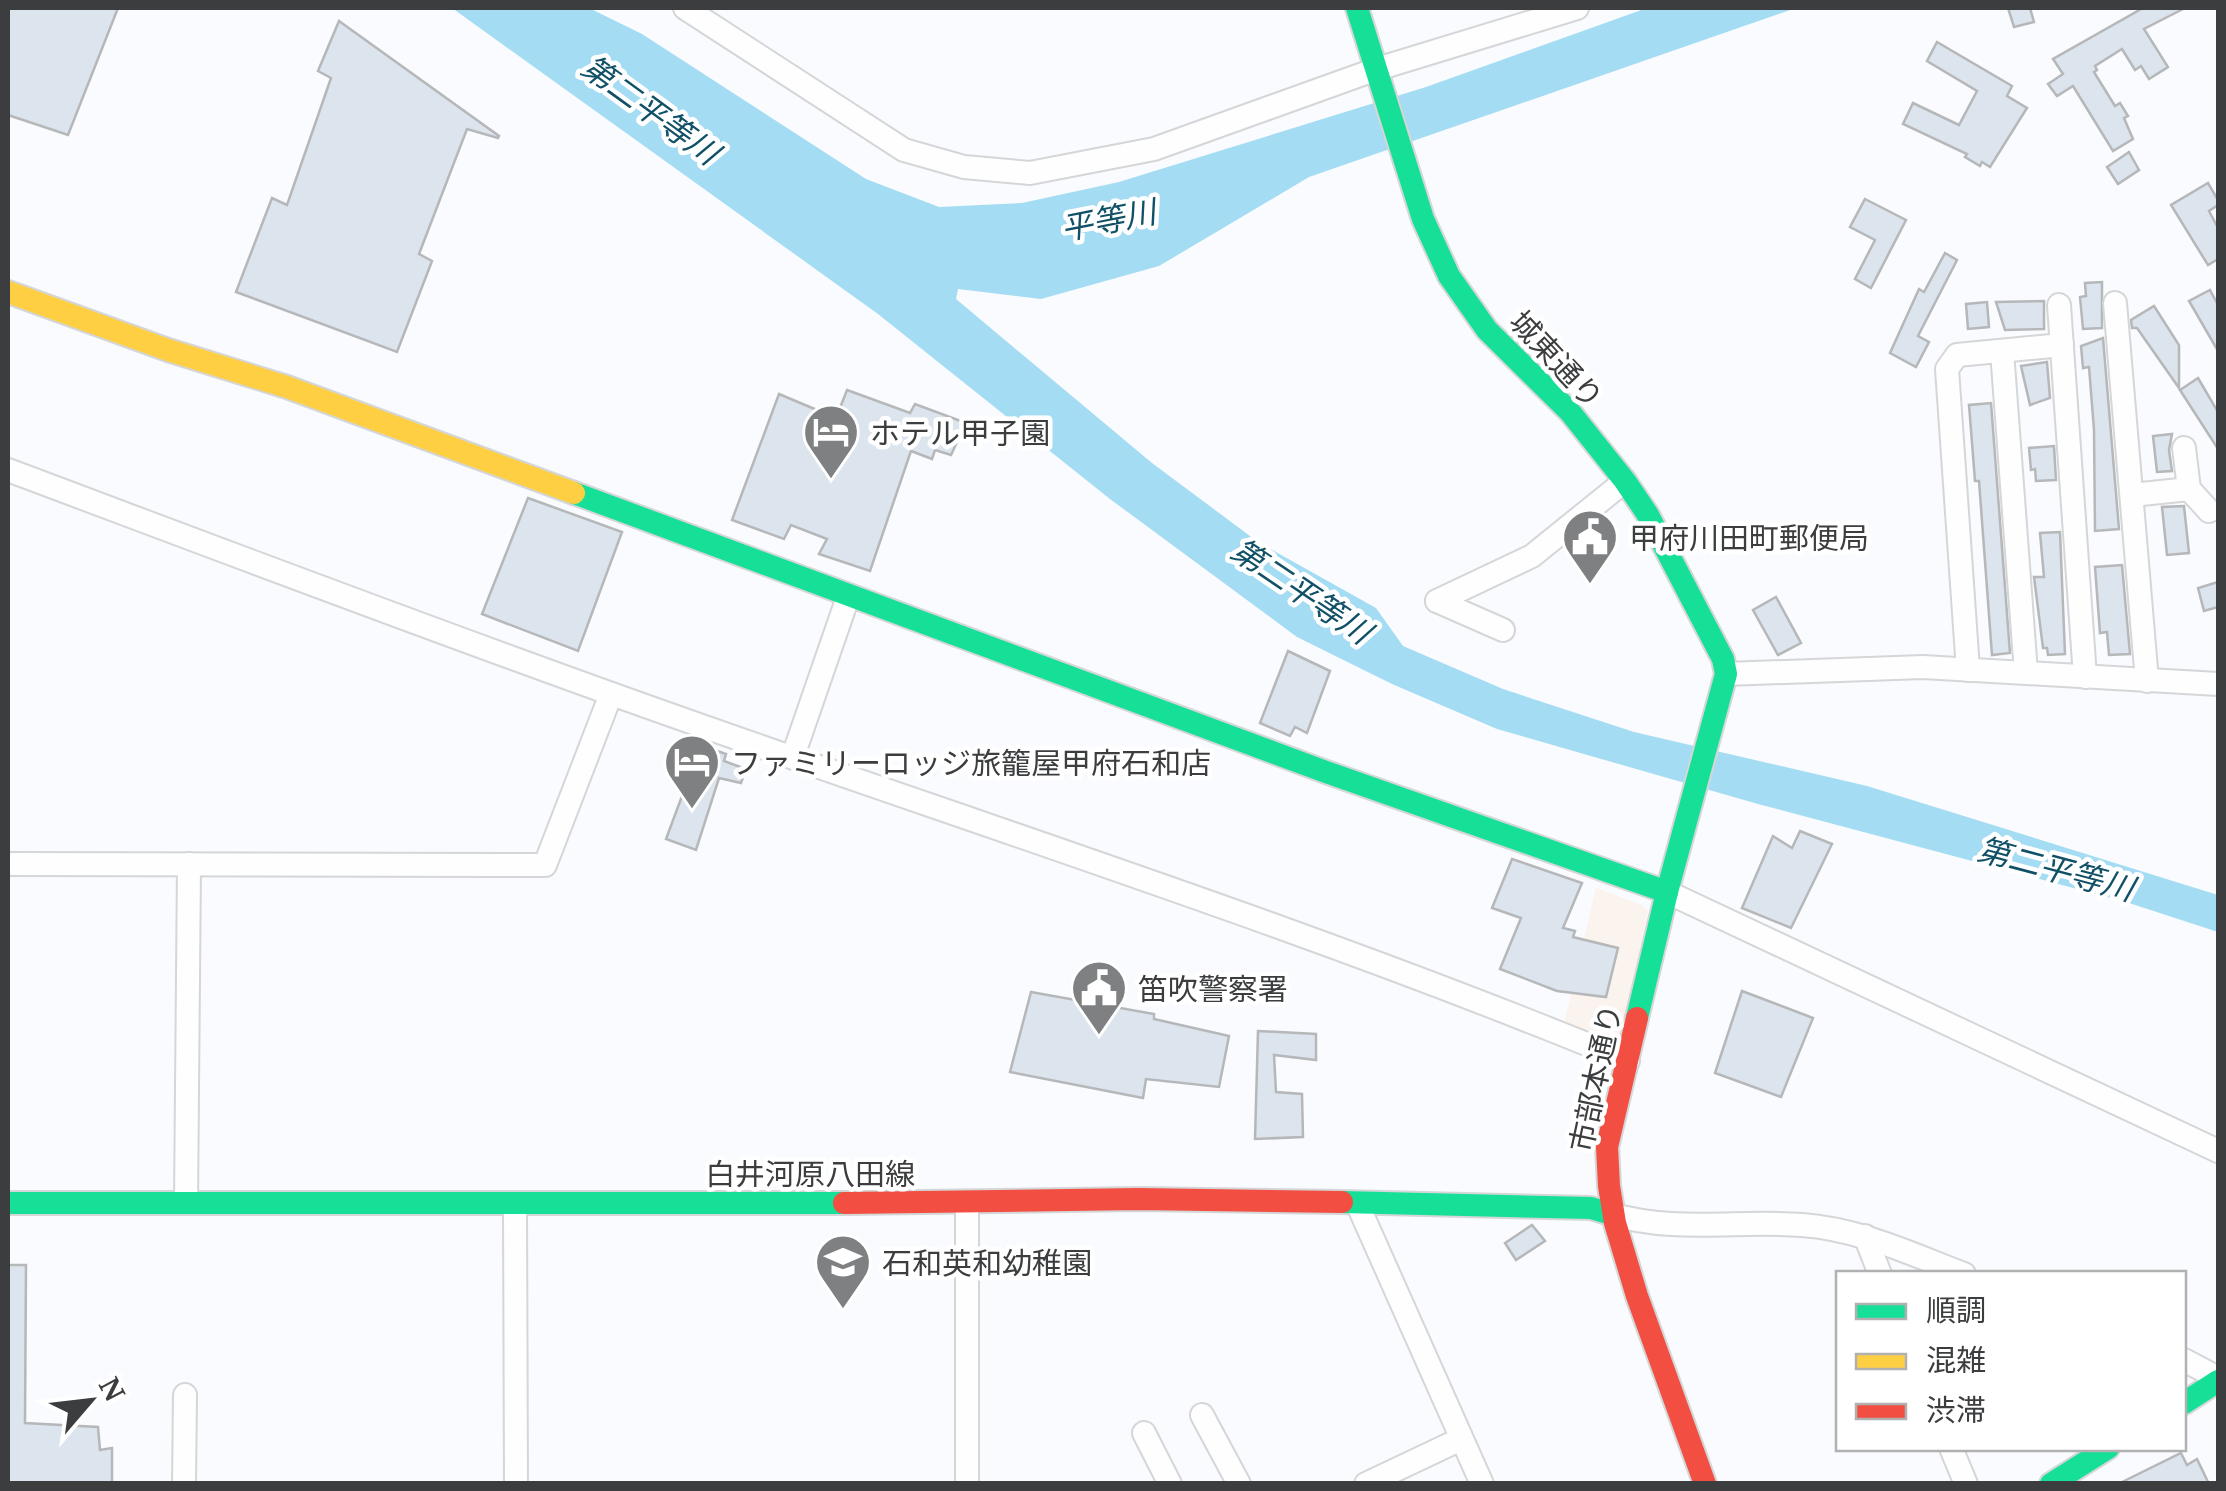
<svg xmlns="http://www.w3.org/2000/svg" width="2226" height="1491" font-family="'Noto Serif','Noto Sans JP',serif">
<style>
.commercial{fill:#fbf3ee}
.water{fill:#a4dcf3}
.building{fill:#dce4ee;stroke:#b6b7b9;stroke-width:2.5}
.lines{fill:none;stroke-linecap:round;stroke-linejoin:round}
.street-casing{stroke:#d4d6d7;stroke-width:26}
.fast-casing{stroke:#d4d6d7;stroke-width:26}
.slow-casing{stroke:#d4d6d7;stroke-width:26}
.jam-casing{stroke:#d4d6d7;stroke-width:26}
.street{stroke:#fefeff;stroke-width:22}
.fast{stroke:#16e098;stroke-width:22}
.slow{stroke:#ffcf43;stroke-width:22}
.jam{stroke:#f24e42;stroke-width:22}
.labels{text-anchor:middle;dominant-baseline:central;stroke-width:9;stroke-linejoin:round;paint-order:stroke}
.street-label{font-size:30px;fill:#3b3d3f;stroke:#fff}
.poi-label{font-size:30px;fill:#3b3d3f;stroke:#fff;text-anchor:start}
.water-label{font-size:32px;font-style:italic;fill:#115167;stroke:#fff}
</style>
<rect width="100%" height="100%" fill="#f9fbfe"/>
<path class="commercial" d="M1596,888L1642,905L1648,911L1619,1045L1564,1024Z"/>
<path class="water" d="M452,8H589L642,34L866,179L939,207L1022,203L1119,182L1426,87L1647,8H1796L1309,177L1159,266L1041,299L958,289L956,299L1152,463L1258,542L1376,608L1403,646L1503,689L1634,732L1867,786L2218,895V932L2126,902L1758,804L1497,729L1392,684L1297,637L1110,499L878,314Z"/>
<g class="building">
<path d="M8,8H118L68,135L8,115Z"/>
<path d="M2008,8H2030L2034,22L2014,27Z"/>
<path d="M2143,8H2185L2144,29L2168,67L2149,79L2141,66L2135,70L2122,49L2095,66L2097,70L2094,72L2115,106L2120,103L2128,116L2124,118L2133,139L2113,151L2073,86L2057,96L2048,84L2063,74L2053,59Z"/>
<path d="M339,21L499,136L498,138L467,129L419,254L432,261L397,352L236,292L272,198L287,205L331,78L318,71Z"/>
<path d="M1937,42L2012,86L2007,96L2027,108L1990,167L1982,162L1980,166L1965,157L1967,154L1903,124L1913,103L1959,125L1977,91L1927,61Z"/>
<path d="M2129,152L2139,170L2118,184L2107,167Z"/>
<path d="M2208,183L2218,200V205L2209,211L2218,228V259L2208,265L2171,205Z"/>
<path d="M1865,199L1906,220L1871,288L1855,279L1875,240L1850,227Z"/>
<path d="M1945,253L1957,260L1918,336L1929,342L1916,367L1890,353L1919,289L1924,292Z"/>
<path d="M2102,282V328L2083,329L2080,297L2086,296L2085,283Z"/>
<path d="M2210,290L2218,305V351L2189,301Z"/>
<path d="M2044,301V329L2005,330L1996,302Z"/>
<path d="M1987,302L1989,327L1968,329L1966,304Z"/>
<path d="M2154,306L2179,345V388L2137,328H2132L2131,320Z"/>
<path d="M2103,338L2119,529L2095,531L2094,430L2089,367L2083,368L2081,346Z"/>
<path d="M2047,362L2050,398L2030,405L2021,366Z"/>
<path d="M2198,378L2218,412V449L2180,390Z"/>
<path d="M847,390L910,413L915,404L966,423L951,455L935,450L932,459L911,451L870,571L819,554L827,539L791,525L784,539L732,520L779,394L836,418Z"/>
<path d="M1991,403L2010,653L1992,655L1979,481H1975L1969,405Z"/>
<path d="M2172,434L2169,450L2172,471L2157,472L2153,436Z"/>
<path d="M2054,446L2056,480L2036,481L2035,469L2031,470L2029,448Z"/>
<path d="M528,498L622,532L578,651L482,614Z"/>
<path d="M2184,506L2189,553L2167,555L2162,507Z"/>
<path d="M2060,532L2065,654L2048,655L2047,648H2043L2034,577H2044L2040,533Z"/>
<path d="M2122,565L2130,654L2109,655L2107,632L2100,633L2095,567Z"/>
<path d="M2218,582V607L2204,611L2198,588Z"/>
<path d="M1776,597L1801,643L1778,655L1753,610Z"/>
<path d="M1288,651L1330,671L1307,733L1295,727L1290,736L1260,723Z"/>
<path d="M701,745L726,754L724,761L746,769L741,783L719,778L696,850L666,839Z"/>
<path d="M1800,831L1832,844L1791,928L1742,908L1773,836L1792,848Z"/>
<path d="M1512,859L1582,883L1563,928L1575,931L1573,937L1618,948L1606,997L1557,991L1500,969L1521,918L1492,908Z"/>
<path d="M1742,991L1813,1018L1781,1097L1715,1073Z"/>
<path d="M1031,992L1154,1014V1019L1229,1036L1219,1087L1146,1079L1143,1098L1010,1072Z"/>
<path d="M1258,1031L1316,1034V1060L1274,1055L1276,1092L1302,1094L1303,1137L1255,1139Z"/>
<path d="M1532,1225L1545,1241L1516,1260L1505,1243Z"/>
<path d="M8,1265H26L25,1423L98,1427L100,1450L112,1448V1484H8Z"/>
<path d="M2181,1453L2187,1465L2197,1459L2209,1484H2118Z"/>
</g>
<g class="lines">
<g class="street-casing">
<g id="street">
<path d="M685,8L904,150L964,167L1030,173L1154,149L1374,70L1577,8"/>
<path d="M2115,303L2147,681"/>
<path d="M2059,305L2085,677"/>
<path d="M2002,351L2026,673"/>
<path d="M2184,448L2189,489L2209,511"/>
<path d="M8,470C208,545 408,621 609,693C948,815 1294,923 1628,1061"/>
<path d="M2132,495L2189,489"/>
<path d="M1437,601L1532,556L1625,481"/>
<path d="M1437,601L1503,630"/>
<path d="M1968,670L1947,369L1957,355L2062,345"/>
<path d="M1726,674L1923,667L2218,684"/>
<path d="M793,756L848,597"/>
<path d="M8,864L545,865L611,694"/>
<path d="M1667,892L2218,1151"/>
<path d="M186,1203L189,864"/>
<path d="M1357,1203L1482,1484"/>
<path d="M515,1204L516,1484"/>
<path d="M1611,1214C1674,1233 1738,1220 1802,1225C1859,1229 1911,1254 1964,1274"/>
<path d="M1865,1236L1880,1274"/>
<path d="M2184,1360L2218,1378"/>
<path d="M1202,1415L1239,1484"/>
<path d="M1144,1433L1170,1484"/>
<path d="M1951,1448L1966,1484"/>
<path d="M184,1484L185,1395"/>
<path d="M967,1484V1203"/>
<path d="M1366,1484L1461,1439"/>
</g>
</g>
<g class="fast-casing">
<g id="fast">
<path d="M1357,8L1423,219L1449,276L1487,330L1570,412L1625,481L1648,515L1723,659L1726,674L1667,892L1637,1018"/>
<path d="M574,493L1326,772L1667,892"/>
<path d="M1342,1202L1591,1208L1611,1214"/>
<path d="M8,1203H844"/>
<path d="M2184,1403L2218,1381"/>
<path d="M2051,1484L2108,1448"/>
</g>
</g>
<g class="slow-casing">
<path id="slow" d="M8,292L168,350L287,387L574,493"/>
</g>
<g class="jam-casing">
<g id="jam">
<path d="M1637,1018L1607,1147L1609,1186L1615,1223L1637,1296L1705,1484"/>
<path d="M844,1203L1139,1199L1342,1202"/>
</g>
</g>
<use href="#street" class="street"/>
<use href="#fast" class="fast"/>
<use href="#slow" class="slow"/>
<use href="#jam" class="jam"/>
</g>
<defs>
<g id="hotel-pin" transform="scale(2.875)"><path d="M0 17L-7.5 6A9.5 9.5 0 1 1 7.5 6Z" fill="#7e8082" stroke="#fff"/><path d="M-6-4.5h1.5V1H6V5H4.5V3h-9V5H-6ZM-4 0a1.8 1.8 0 1 1 3.6 0ZM.5 0V-2.5h3Q6-2.5 6 0Z" fill="#fff"/></g>
<g id="civic-pin" transform="scale(2.875)"><path d="M0 17L-7.5 6A9.5 9.5 0 1 1 7.5 6Z" fill="#7e8082" stroke="#fff"/><path d="M-.6-6.5H3V-4.5H.6V-3L4-1V1h2V6H-6V1h2V-1L-.6-3ZM-1.2 2.5V6h2.4V2.5Z" fill="#fff"/></g>
<g id="school-pin" transform="scale(2.875)"><path d="M0 17L-7.5 6A9.5 9.5 0 1 1 7.5 6Z" fill="#7e8082" stroke="#fff"/><path d="M0-5L7-2L0 1L-7-2ZM-4 1L0 2.5L4 1V4Q0 6-4 4Z" fill="#fff"/></g>
</defs>
<g fill-rule="evenodd">
<use href="#hotel-pin" x="831" y="432"/>
<use href="#civic-pin" x="1590" y="537"/>
<use href="#hotel-pin" x="692" y="762"/>
<use href="#civic-pin" x="1099" y="988"/>
<use href="#school-pin" x="843" y="1262"/>
</g>
<g class="labels">
<g class="street-label">
<text transform="translate(1557 359) rotate(47)">城東通り</text>
<text transform="translate(1595 1078) rotate(-78)">市部本通り</text>
<text x="810" y="1173">白井河原八田線</text>
</g>
<g class="poi-label">
<text x="870" y="432">ホテル甲子園</text>
<text x="1629" y="537">甲府川田町郵便局</text>
<text x="731" y="762">ファミリーロッジ旅籠屋甲府石和店</text>
<text x="1138" y="988">笛吹警察署</text>
<text x="882" y="1262">石和英和幼稚園</text>
</g>
<g class="water-label">
<text transform="translate(651 109) rotate(36)">第二平等川</text>
<text transform="translate(1108 219) rotate(-11)">平等川</text>
<text transform="translate(1302 590) rotate(34)">第二平等川</text>
<text transform="translate(2056 868) rotate(15)">第二平等川</text>
</g>
</g>
<rect width="2226" height="1491" fill="none" stroke="#3b3d3f" stroke-width="20"/>
<rect x="1836" y="1271" width="350" height="180" fill="#ffffff" stroke="#b1b1b2" stroke-width="2.5"/>
<rect x="1856" y="1304" width="50" height="15" fill="#16e098" stroke="#b1b1b2" stroke-width="2.5"/>
<text x="1926" y="1321" font-size="30" fill="#3b3d3f">順調</text>
<rect x="1856" y="1354" width="50" height="15" fill="#ffcf43" stroke="#b1b1b2" stroke-width="2.5"/>
<text x="1926" y="1371" font-size="30" fill="#3b3d3f">混雑</text>
<rect x="1856" y="1404" width="50" height="15" fill="#f24e42" stroke="#b1b1b2" stroke-width="2.5"/>
<text x="1926" y="1421" font-size="30" fill="#3b3d3f">渋滞</text>
<g transform="translate(90 1401) rotate(62)" stroke="#ffffff" stroke-width="8" paint-order="stroke">
<path d="M0-8L18 38L0 25L-18 38Z" fill="#3b3d3f"/>
<text y="-15" font-size="28" font-weight="bold" text-anchor="middle" fill="#3b3d3f">N</text>
</g>
</svg>
